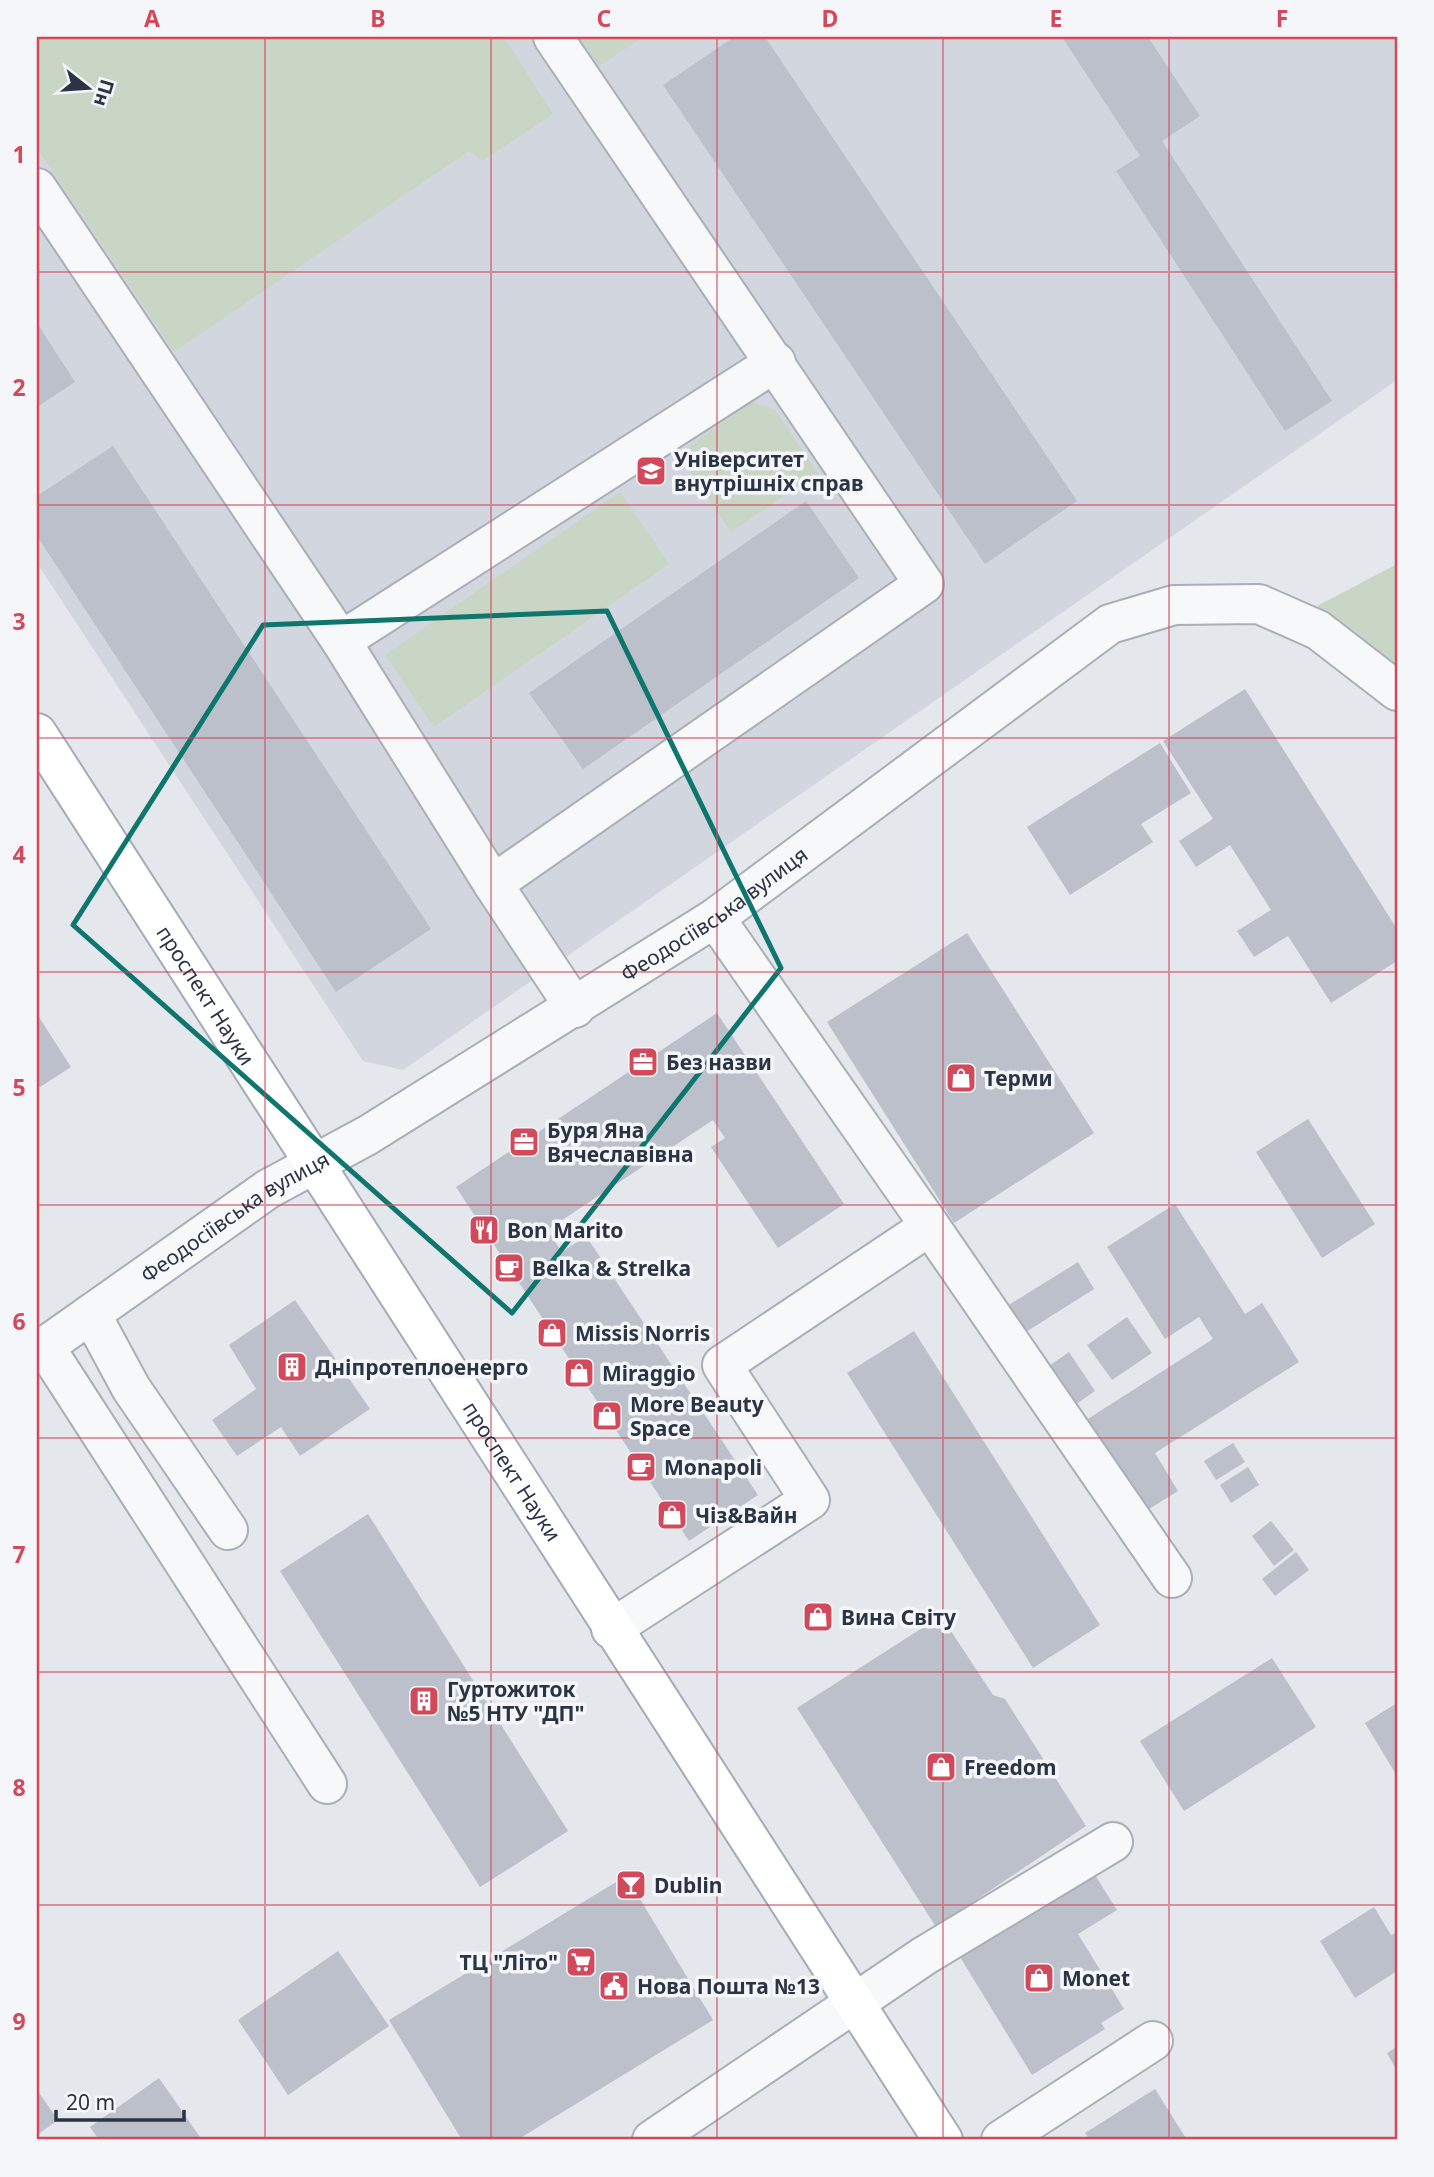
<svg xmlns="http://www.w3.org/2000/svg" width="1434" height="2177" font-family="'Noto Sans',sans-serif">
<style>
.built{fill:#d2d6de}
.green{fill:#c9d6c5}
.building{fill:#bbc0ca}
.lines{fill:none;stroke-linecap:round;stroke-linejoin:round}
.minor-casing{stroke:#a9aeb7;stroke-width:42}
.major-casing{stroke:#a3abb8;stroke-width:42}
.minor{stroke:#f7f8fa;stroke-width:38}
.major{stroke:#fff;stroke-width:38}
.marked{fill:none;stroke:#0f766e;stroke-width:5;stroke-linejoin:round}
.grid{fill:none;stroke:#d1495b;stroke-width:2;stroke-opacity:0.55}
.labels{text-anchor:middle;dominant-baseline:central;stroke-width:7;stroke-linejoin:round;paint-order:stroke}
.poi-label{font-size:21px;font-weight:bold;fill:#2b3445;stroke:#f4f6f9;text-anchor:start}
.street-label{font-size:21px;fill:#2b3445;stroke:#f4f6f9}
.neatline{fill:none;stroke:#d1495b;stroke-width:2.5}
.grid-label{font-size:23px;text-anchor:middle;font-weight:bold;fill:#d1495b}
</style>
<rect width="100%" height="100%" fill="#e4e7ec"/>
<path class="built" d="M37,37H1397V380L403,1070L363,1061L37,563Z"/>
<g class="green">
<path d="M37,37H504L553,114L482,161L469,151L174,352L37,148Z"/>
<path d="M575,37H643L596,68Z"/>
<path d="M752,402L775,410L818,473L731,532L678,454Z"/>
<path d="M620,492L669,564L434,727L385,655Z"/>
<path d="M1397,564V668L1317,606Z"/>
</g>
<g class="building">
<path d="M734,37H765L1077,501L985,564L663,85Z"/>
<path d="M1062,37H1148L1200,116L1162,141L1332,401L1285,431L1116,171L1140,156Z"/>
<path d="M37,323L75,382L37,407Z"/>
<path d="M113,446L431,929L336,992L37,536V496Z"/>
<path d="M806,501L859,578L583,769L529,693Z"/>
<path d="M1245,689L1397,929V961L1331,1003L1288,936L1254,957L1237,931L1271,910L1230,845L1196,867L1179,841L1213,819L1163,741Z"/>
<path d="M1160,743L1191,793L1141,824L1153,842L1070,895L1027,827Z"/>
<path d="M967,933L1094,1133L954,1223L827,1022Z"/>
<path d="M717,1013L844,1204L778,1248L711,1147L725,1138L713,1120L547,1230L562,1252L586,1236L758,1495L689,1541L456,1187Z"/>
<path d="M37,1014L71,1067L37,1089Z"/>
<path d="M1308,1119L1375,1224L1322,1258L1256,1152Z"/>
<path d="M1175,1204L1245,1314L1262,1303L1299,1362L1155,1453L1178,1491L1141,1514L1083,1422L1213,1339L1199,1317L1165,1339L1107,1247Z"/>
<path d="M1078,1262L1094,1289L1021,1335L1004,1308Z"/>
<path d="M295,1300L370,1409L300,1456L281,1427L237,1456L212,1420L256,1389L229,1345Z"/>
<path d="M1127,1317L1152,1353L1112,1380L1087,1345Z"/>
<path d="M914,1331L1100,1625L1033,1668L847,1373Z"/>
<path d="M1069,1352L1095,1391L1069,1409L1043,1370Z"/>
<path d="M1233,1443L1245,1462L1216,1480L1204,1461Z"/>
<path d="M1248,1467L1259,1485L1231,1503L1220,1485Z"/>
<path d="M368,1514L568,1831L480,1887L280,1571Z"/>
<path d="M1271,1521L1294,1550L1274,1566L1252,1536Z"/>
<path d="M1296,1552L1309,1570L1275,1596L1262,1579Z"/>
<path d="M941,1616L993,1695L1005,1699L1086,1826L936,1927L797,1708Z"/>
<path d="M1272,1658L1316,1727L1184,1811L1140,1741Z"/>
<path d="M1397,1703V1776L1365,1723Z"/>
<path d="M1088,1864L1117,1910L1078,1934L1124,2009L1101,2023L1105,2029L1032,2075L954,1947Z"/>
<path d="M626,1876L713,2020L517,2140H462L389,2020Z"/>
<path d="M1374,1907L1391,1935L1397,1932V1971L1355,1998L1320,1941Z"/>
<path d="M338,1951L389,2026L288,2095L238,2020Z"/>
<path d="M1397,2047V2071L1387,2053Z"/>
<path d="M159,2078L202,2140H99L90,2127Z"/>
<path d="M1155,2089L1187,2140H1090L1085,2133Z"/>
<path d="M37,2090L58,2120L37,2135Z"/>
</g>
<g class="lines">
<g class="minor-casing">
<g id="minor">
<path d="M37,188L341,641L493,884L924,584L553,37"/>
<path d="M341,641L776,362"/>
<path d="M493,884L575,1008"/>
<path d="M930,1226L1172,1578"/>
<path d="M91,1314L131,1388L228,1530"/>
<path d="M45,1347L327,1784"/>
<path id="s1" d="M37,1352L268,1189L368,1135L715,918L1110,624L1174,605L1259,604L1318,630L1397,691"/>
<path d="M611,1629L810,1500L722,1365L930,1226L715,918"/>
<path d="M652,2140L924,1956L1113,1842"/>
<path d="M1001,2140L1153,2041"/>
</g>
</g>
<g class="major-casing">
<g id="major">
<path id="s2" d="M37,733L943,2140"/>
</g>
</g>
<use href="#minor" class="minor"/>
<use href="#major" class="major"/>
</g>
<path class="marked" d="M607,611L781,968L512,1313L73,925L263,625Z"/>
<path class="grid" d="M265,37V2140M491,37V2140M717,37V2140M943,37V2140M1169,37V2140M37,272H1397M37,505H1397M37,738H1397M37,972H1397M37,1205H1397M37,1438H1397M37,1672H1397M37,1905H1397"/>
<defs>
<g id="university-square" transform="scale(1.575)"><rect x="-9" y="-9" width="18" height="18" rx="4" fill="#d1495b" stroke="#f4f6f9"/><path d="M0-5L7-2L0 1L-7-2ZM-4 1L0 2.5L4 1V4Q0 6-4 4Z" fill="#fff"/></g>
<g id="office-square" transform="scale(1.575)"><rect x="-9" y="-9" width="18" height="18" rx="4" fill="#d1495b" stroke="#f4f6f9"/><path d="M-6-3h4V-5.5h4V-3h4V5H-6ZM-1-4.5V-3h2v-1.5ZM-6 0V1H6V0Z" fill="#fff"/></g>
<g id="shop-square" transform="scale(1.575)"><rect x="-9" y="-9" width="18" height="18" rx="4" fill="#d1495b" stroke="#f4f6f9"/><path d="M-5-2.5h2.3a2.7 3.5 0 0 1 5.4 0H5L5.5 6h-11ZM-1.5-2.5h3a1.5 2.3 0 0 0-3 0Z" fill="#fff"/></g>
<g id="restaurant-square" transform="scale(1.575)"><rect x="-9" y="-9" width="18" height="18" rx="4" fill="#d1495b" stroke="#f4f6f9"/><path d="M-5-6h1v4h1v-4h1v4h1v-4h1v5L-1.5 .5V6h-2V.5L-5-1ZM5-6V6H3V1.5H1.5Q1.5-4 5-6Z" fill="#fff"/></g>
<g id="cafe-square" transform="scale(1.575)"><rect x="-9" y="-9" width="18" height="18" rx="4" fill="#d1495b" stroke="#f4f6f9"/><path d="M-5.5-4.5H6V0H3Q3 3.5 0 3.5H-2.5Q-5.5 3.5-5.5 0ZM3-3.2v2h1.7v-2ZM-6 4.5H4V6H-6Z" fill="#fff"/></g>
<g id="building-square" transform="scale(1.575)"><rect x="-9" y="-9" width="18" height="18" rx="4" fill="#d1495b" stroke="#f4f6f9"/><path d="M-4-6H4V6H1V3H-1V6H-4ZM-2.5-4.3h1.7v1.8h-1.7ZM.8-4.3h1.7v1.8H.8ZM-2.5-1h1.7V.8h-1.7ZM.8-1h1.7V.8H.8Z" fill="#fff"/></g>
<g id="bar-square" transform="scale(1.575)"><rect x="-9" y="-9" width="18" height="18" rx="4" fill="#d1495b" stroke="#f4f6f9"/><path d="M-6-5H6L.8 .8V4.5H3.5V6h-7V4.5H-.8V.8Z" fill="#fff"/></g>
<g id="supermarket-square" transform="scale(1.575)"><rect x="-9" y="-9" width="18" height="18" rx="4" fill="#d1495b" stroke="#f4f6f9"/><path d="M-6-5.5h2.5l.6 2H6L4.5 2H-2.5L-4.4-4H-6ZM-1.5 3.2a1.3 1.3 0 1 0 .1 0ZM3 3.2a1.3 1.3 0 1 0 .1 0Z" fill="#fff"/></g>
<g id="civic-square" transform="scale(1.575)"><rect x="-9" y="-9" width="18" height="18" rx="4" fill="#d1495b" stroke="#f4f6f9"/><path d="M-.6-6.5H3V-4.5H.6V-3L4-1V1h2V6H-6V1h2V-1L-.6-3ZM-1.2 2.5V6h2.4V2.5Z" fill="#fff"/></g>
</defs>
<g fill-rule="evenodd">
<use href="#university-square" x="651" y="471"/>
<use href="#office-square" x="643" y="1062"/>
<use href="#shop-square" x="961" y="1078"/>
<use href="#office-square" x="524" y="1142"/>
<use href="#restaurant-square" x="484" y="1230"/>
<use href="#cafe-square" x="509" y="1268"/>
<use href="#shop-square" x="552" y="1333"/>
<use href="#building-square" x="292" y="1367"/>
<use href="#shop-square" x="579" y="1373"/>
<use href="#shop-square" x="607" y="1416"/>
<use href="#cafe-square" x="641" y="1467"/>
<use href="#shop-square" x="672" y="1515"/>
<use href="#shop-square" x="818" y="1617"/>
<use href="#building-square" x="424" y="1701"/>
<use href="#shop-square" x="941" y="1767"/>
<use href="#bar-square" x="631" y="1885"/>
<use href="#supermarket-square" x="581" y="1962"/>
<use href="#shop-square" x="1039" y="1978"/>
<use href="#civic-square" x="614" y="1986"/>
</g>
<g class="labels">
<g class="poi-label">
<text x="674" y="459">Університет<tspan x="674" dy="24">внутрішніх справ</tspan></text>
<text x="666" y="1062">Без назви</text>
<text x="984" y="1078">Терми</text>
<text x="547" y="1130">Буря Яна<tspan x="547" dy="24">Вячеславівна</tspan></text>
<text x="507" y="1230">Bon Marito</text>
<text x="532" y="1268">Belka &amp; Strelka</text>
<text x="575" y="1333">Missis Norris</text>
<text x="315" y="1367">Дніпротеплоенерго</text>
<text x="602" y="1373">Miraggio</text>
<text x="630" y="1404">More Beauty<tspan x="630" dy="24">Space</tspan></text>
<text x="664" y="1467">Monapoli</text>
<text x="695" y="1515">Чіз&amp;Вайн</text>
<text x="841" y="1617">Вина Світу</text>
<text x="447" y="1689">Гуртожиток<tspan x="447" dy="24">№5 НТУ "ДП"</tspan></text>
<text x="964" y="1767">Freedom</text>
<text x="654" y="1885">Dublin</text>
<text x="558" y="1962" text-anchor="end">ТЦ "Літо"</text>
<text x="1062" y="1978">Monet</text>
<text x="637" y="1986">Нова Пошта №13</text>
</g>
<g class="street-label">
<text stroke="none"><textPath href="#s1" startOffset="807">Феодосіївська вулиця</textPath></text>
<text stroke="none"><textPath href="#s2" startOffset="312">проспект Науки</textPath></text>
<text stroke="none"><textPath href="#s1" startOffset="240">Феодосіївська вулиця</textPath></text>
<text stroke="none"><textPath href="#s2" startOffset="878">проспект Науки</textPath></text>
</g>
</g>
<rect width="1434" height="2177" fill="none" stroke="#f4f6f9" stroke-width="77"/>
<g transform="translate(88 88) rotate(107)" stroke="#f4f6f9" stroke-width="5" paint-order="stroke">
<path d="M0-5L12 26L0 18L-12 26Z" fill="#2b3445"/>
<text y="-10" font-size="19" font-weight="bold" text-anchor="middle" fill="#2b3445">Пн</text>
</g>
<path d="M56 2110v10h128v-10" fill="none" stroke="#2b3445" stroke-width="3.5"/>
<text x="66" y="2110" font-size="21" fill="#2b3445" stroke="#f4f6f9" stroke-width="5" paint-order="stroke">20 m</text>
<rect x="38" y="38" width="1358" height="2100" class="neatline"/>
<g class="grid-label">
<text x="152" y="27">A</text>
<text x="378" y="27">B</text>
<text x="604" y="27">C</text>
<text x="830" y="27">D</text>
<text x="1056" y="27">E</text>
<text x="1282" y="27">F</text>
<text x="19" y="163">1</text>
<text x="19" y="396">2</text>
<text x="19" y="630">3</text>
<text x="19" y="863">4</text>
<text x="19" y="1096">5</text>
<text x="19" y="1330">6</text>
<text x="19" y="1563">7</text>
<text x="19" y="1796">8</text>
<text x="19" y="2030">9</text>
</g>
</svg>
